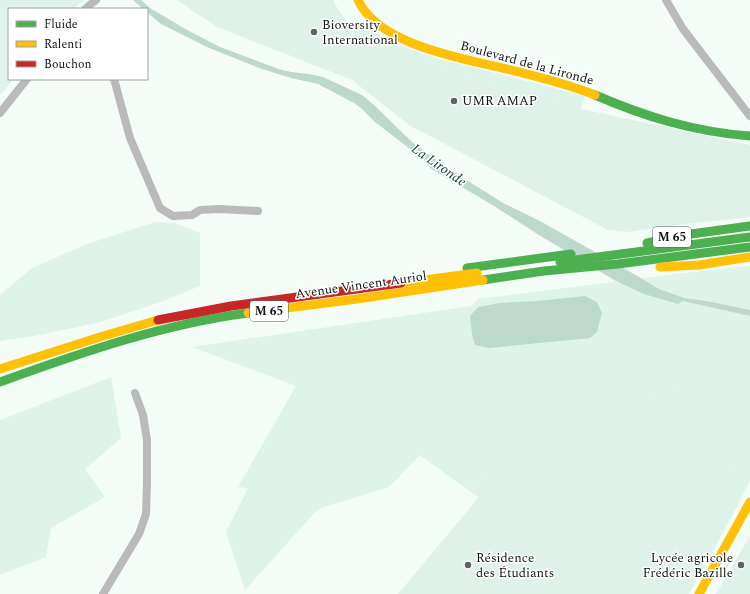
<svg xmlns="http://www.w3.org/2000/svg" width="750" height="594" font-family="Spectral,serif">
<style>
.built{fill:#dff1e9}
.green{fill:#def3ea}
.water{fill:#bdd8cd}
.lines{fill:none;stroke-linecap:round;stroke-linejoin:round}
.street{stroke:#bababa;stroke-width:8}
.fast{stroke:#4caf50;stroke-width:9}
.slow{stroke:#ffc107;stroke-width:9}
.jam{stroke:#c62828;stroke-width:9}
.poi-dot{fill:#5e6562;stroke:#fff;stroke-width:1.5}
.labels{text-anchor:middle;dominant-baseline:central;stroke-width:3;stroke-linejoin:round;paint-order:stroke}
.shield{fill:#fff;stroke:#565a58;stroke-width:1}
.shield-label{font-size:12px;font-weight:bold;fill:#0e1411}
.poi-label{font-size:13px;fill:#0e1411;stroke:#fff;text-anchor:start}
.street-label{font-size:13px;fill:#0e1411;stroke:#fff}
.water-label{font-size:14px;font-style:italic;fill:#093b2b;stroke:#fff}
</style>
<rect width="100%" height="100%" fill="#f4fcf8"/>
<g class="built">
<path d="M177,0H334V3L352,29V35L405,60L500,90L581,109L750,145V217L677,225L627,232L608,230L409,125L352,80L217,27Z"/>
<path d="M681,391L707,413L725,446L731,485L739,503L689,594H398L479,497L472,493L494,471L508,460L522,462L539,489L552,533L616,469L621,427L649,401Z"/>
<path d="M750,536V594H716Z"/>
</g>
<g class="green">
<path d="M0,0H84L73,9H9V79H14L0,95Z"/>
<path d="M363,21L379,34L407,48L439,59L480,69L585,96L581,109L500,90L405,60L354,36L352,29Z"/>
<path d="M155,222L174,223L200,233V286L161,302L97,323L34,336L0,341V295L32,268L87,244Z"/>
<path d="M750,266V480L739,503L731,485L725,446L707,413L681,391L649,401L622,427L616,469L584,518L552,534L539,489L522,462L508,461L494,471L472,493L420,455L389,487L318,509L245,590L226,532L248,488L238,487L296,386L192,347L471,306L478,299L701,271Z"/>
<path d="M111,377L121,438L85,469L105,497L51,528L46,557L0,575V420Z"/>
</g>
<g class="water">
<path d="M133,0H141L150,8L187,30L220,47L279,69L291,72L309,74L323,77L362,95L374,105L412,142L443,165L503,203L540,221L627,270L659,289L684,298L706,301L750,310V316L683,301L678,304L644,294L616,281L539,235L494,206L430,168L423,159L375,122L361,108L354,103L318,84L291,78L259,68L207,47L161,24L147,12V9H143Z"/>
<path d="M585,296L597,302L602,313L597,332L590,338L489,348L475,345L472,334L470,316L478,307L500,303L538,301Z"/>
</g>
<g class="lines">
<g class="street">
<path d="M666,0L683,29L750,116"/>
<path d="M85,9L96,0"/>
<path d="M114,79L130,138L160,208L173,216L192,215L200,210L219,209L258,211"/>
<path d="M0,113L27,79"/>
<path d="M103,594L139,534L146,514L147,483V440L143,415L135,393"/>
</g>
<g class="fast">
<path d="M595,95C646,117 695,132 750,136"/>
<path d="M647,243L691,234L750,226"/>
<path d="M560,262L750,237"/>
<path d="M467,268L571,254"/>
<path d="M483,280L544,271L618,264L750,247"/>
<path d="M0,382C80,353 163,324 248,313"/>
</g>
<g class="slow">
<path d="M358,0C379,46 466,59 511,70C539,77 568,84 595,95"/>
<path d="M660,267L699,265L750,257"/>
<path d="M401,283L477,273"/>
<path d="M248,313L357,299L483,280"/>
<path d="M0,369L100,337L158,320"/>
<path d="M699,594L750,502"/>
</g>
<path class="jam" d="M158,320L231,306L401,283"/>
</g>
<g class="poi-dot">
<circle cx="314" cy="32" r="4"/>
<circle cx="454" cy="101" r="4"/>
<circle cx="468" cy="565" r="4"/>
<circle cx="741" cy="565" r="4"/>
</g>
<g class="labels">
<g class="shield">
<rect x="653" y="227" width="38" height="20" rx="3"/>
<rect x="250" y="301" width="38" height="20" rx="3"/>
</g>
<g class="shield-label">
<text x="672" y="237">M 65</text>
<text x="269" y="311">M 65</text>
</g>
<g class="poi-label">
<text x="322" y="25">Bioversity<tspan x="322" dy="15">International</tspan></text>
<text x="462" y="101">UMR AMAP</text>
<text x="476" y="558">Résidence<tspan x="476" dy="15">des Étudiants</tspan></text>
<text x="733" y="558" text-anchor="end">Lycée agricole<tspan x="733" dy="15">Frédéric Bazille</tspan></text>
</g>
<g class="street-label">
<text transform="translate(527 63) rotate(15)">Boulevard de la Lironde</text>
<text transform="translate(361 285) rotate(-8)">Avenue Vincent Auriol</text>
</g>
<g class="water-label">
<text transform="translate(439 165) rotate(35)">La Lironde</text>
</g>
</g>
<rect x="8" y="8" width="140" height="72" fill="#ffffff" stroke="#9fa1a0"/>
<rect x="16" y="21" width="20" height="6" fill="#4caf50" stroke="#9fa1a0"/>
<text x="44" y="28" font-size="12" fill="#0e1411">Fluide</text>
<rect x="16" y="41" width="20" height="6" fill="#ffc107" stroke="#9fa1a0"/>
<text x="44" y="48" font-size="12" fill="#0e1411">Ralenti</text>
<rect x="16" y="61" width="20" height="6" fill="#c62828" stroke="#9fa1a0"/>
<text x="44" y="68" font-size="12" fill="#0e1411">Bouchon</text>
</svg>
